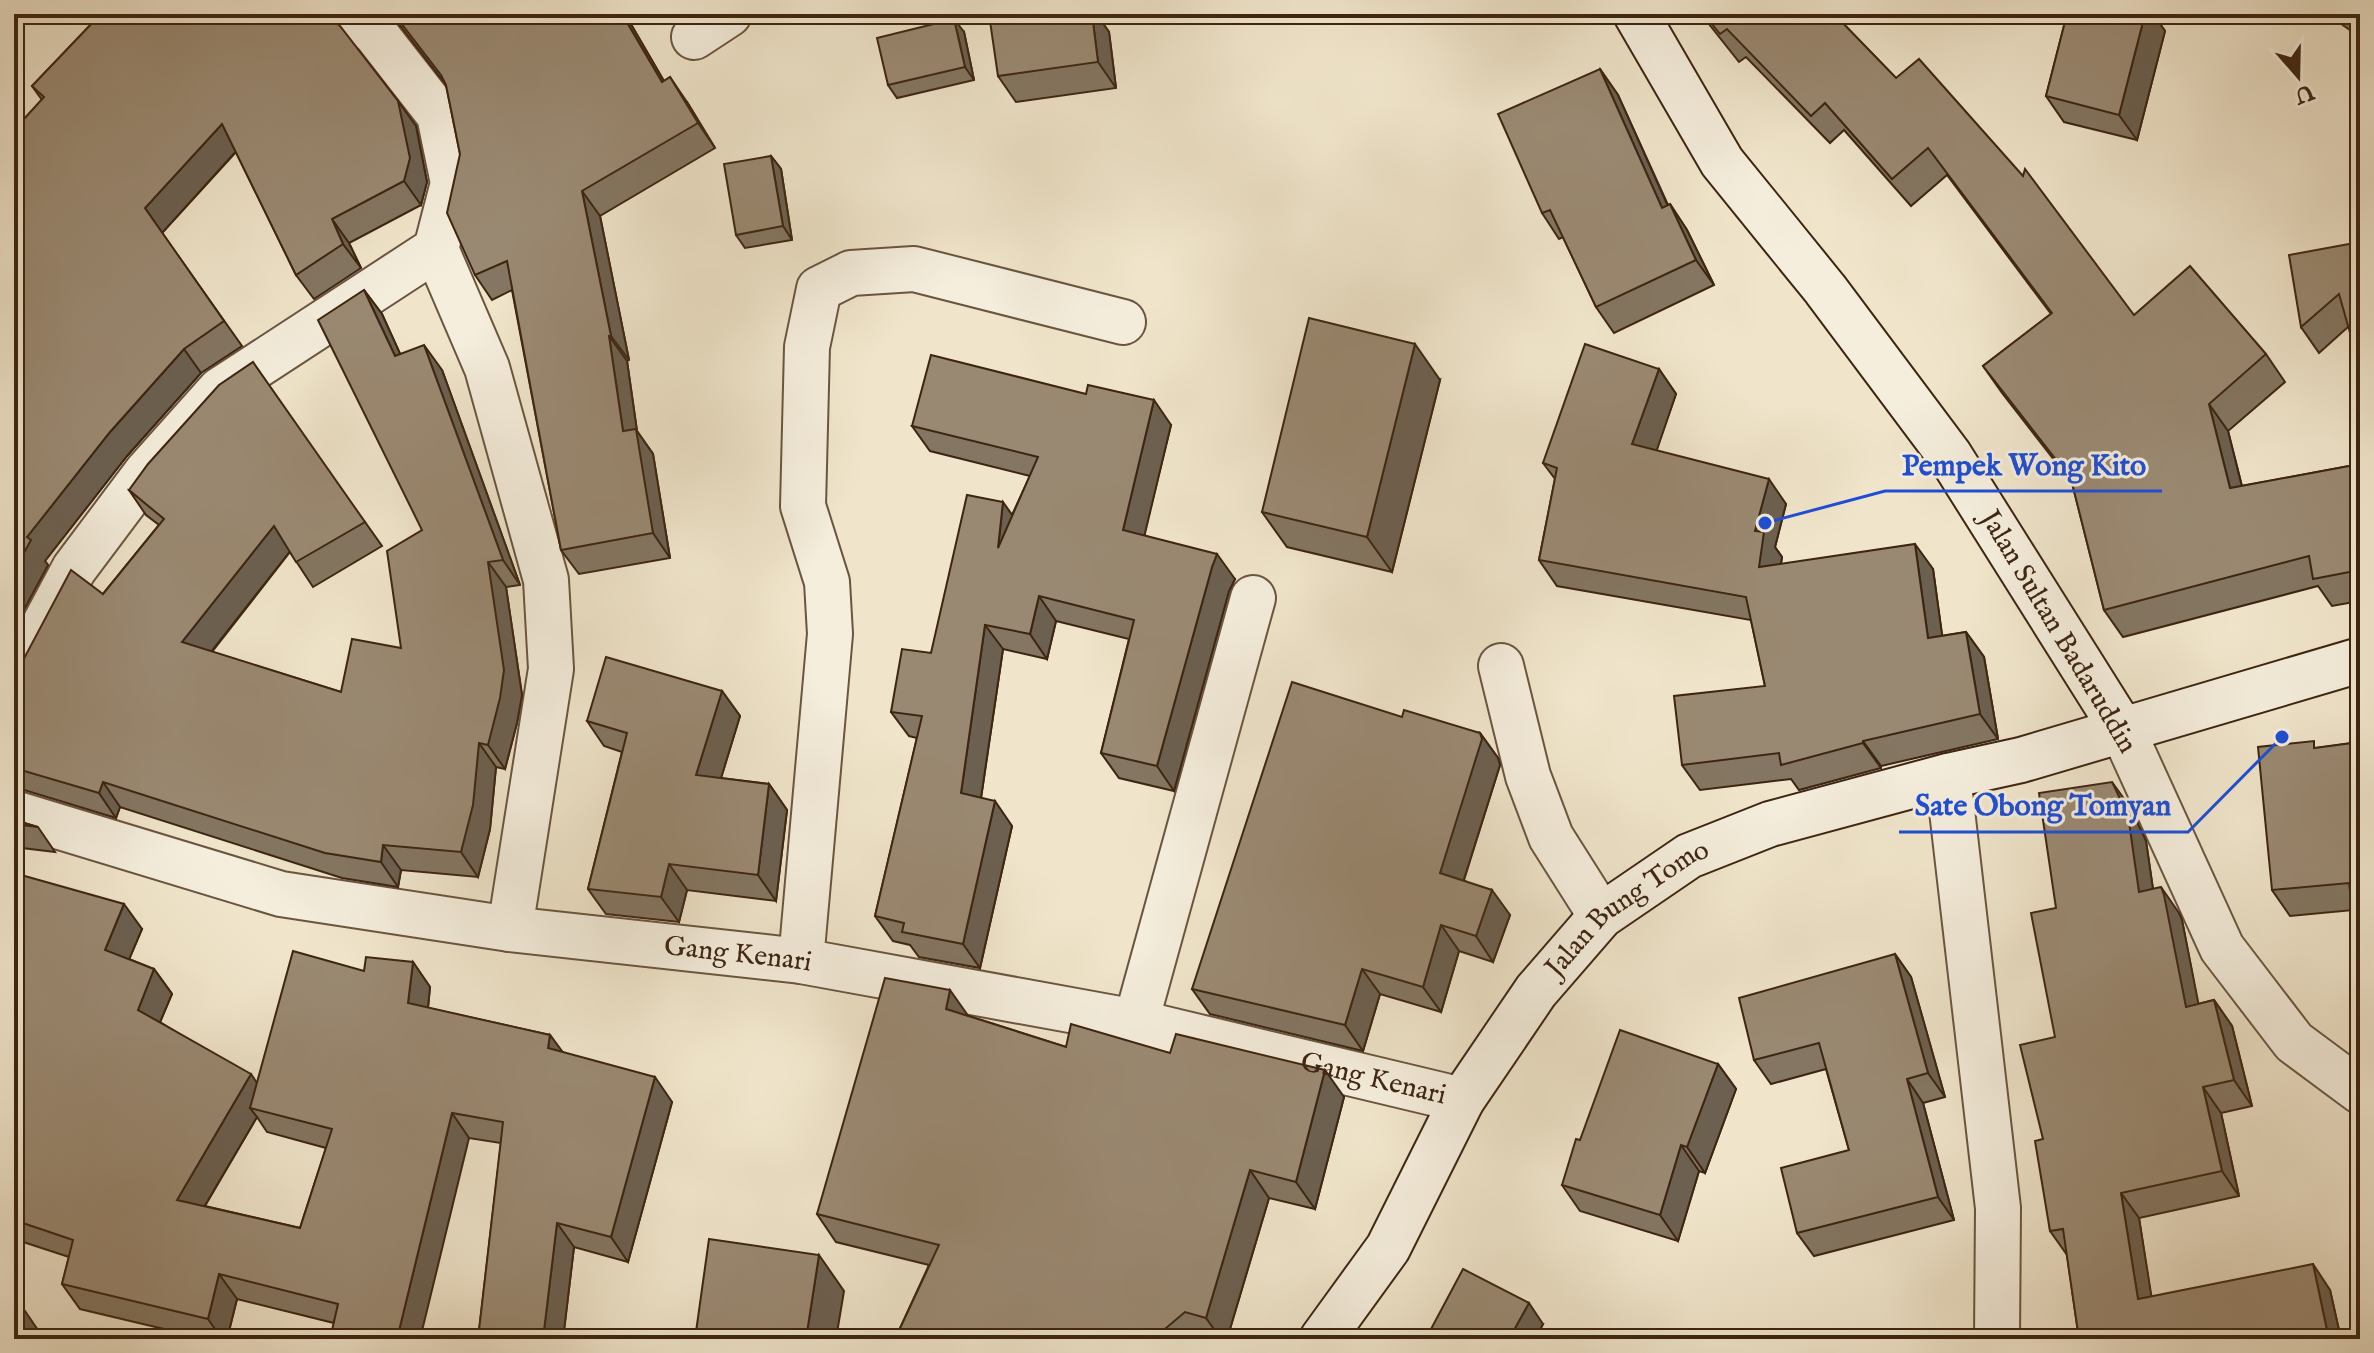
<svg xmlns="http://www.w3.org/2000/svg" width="2374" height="1353" font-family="'IM FELL English',serif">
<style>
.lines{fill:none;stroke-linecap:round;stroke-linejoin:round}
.street-casing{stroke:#6a5540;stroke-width:48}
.secondary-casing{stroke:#3d2512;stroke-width:48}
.street{stroke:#f5eedd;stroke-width:44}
.secondary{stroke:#f5eedd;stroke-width:44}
.wall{fill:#847662;stroke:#3d2512;stroke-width:2;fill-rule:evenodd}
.shaded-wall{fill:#6c6050;stroke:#3d2512;stroke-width:2}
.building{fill:#9a8972;stroke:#3d2512;stroke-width:2}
.labels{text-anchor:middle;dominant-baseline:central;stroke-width:6;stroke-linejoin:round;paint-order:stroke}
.street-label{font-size:28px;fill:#3d2512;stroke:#f5eedd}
.leader{fill:none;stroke:#1d4ed8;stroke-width:3}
.callout-dot{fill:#1d4ed8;stroke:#f5eedd;stroke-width:3}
.callout-label{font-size:30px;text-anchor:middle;font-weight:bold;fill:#1d4ed8;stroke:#f5eedd;stroke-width:6;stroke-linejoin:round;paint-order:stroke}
</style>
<rect width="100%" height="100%" fill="#f0e5cb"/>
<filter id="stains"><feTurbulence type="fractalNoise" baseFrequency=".0025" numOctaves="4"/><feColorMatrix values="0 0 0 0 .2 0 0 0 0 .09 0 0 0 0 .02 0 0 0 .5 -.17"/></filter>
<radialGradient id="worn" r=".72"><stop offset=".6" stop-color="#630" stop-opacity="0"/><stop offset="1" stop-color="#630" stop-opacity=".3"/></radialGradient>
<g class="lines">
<g class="street-casing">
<g id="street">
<path d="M694,37L729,14"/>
<path d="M436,249L487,368L546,580L551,669L510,929"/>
<path d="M1501,666L1528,776L1551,837L1601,916"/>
<path d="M14,681L74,569L146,473L220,390L436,249L453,183L439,115L375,33L352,14"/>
<path d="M2123,731L2222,948L2294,1042L2360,1091"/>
<path d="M1948,776L1998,1208L1997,1339"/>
<path id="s1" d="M14,813L281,894L510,929L801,961L1136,1022L1462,1100"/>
<path d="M801,961L830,634L827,582L803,506L807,347L819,289L851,273L914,269L1123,322"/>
<path d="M1136,1022L1253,598"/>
</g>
</g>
<g class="secondary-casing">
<g id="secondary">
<path d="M1636,14L1722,162L1825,289L1950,456L2123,731"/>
<path id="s2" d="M1322,1339L1388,1248L1462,1100L1536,991L1601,916L1689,856L1770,824L1948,776L2021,760L2360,660"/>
</g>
</g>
<use href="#street" class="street"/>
<use href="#secondary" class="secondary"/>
</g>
<g class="wall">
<path d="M89,14H303L416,126L427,182L421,205L349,243L361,268L314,299L296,275L236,152L162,233L242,346L201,373L127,456L45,561L48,565L14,628V130L42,100L32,86L95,20Z"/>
<path d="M391,14H625L664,81L687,102L715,148L600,216L629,360L627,361L637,431L653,454L670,558L579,574L561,550L512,290L492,300L475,275L460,154L446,85Z"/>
<path d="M1039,14H1096L1109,32L1116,88L1016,102L998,76Z"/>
<path d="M1107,14H1137L1113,22Z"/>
<path d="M1701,14H1834L1896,78L2134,315L2266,354L2285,382L2228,431L2242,486L2360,464V601L2332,606L2318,586L2123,637L2104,610L2072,483L2002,393L1983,366L2051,314L1947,175L1911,206L1844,130L1830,143L1746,57L1739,62Z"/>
<path d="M2067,14H2153L2165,31L2137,140L2064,122L2046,96Z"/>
<path d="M2327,14H2360V37Z"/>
<path d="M964,32L974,80L897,98L888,85Z"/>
<path d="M1600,69L1618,95L1668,205L1670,204L1687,230L1714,285L1614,333L1596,307L1563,237L1559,239L1542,213Z"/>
<path d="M771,156L781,169L792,240L745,248L736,235Z"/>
<path d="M2360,242L2348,327L2319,353L2301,327Z"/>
<path d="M364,290L382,314L400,354L442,370L520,585L506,587L522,695L517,723L505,769L496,767L490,829L478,877L401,870L398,887L342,878L120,807L116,818L21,789H14V673L103,594L159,525L146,515L129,490L365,522L382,546L313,587L290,552L212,652L341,692L401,648L422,530Z"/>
<path d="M1659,369L1676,394L1656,451L1786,504L1775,547L1782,557L1781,564L1933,569L1942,636L1966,632L1984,657L1998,739L1881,766V768L1799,790L1791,779L1700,790L1682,765L1765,686L1751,620L1557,586L1539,560L1555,479L1543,463Z"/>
<path d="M1440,380L1392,572L1287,547L1262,512Z"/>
<path d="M1171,425L1144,535L1235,579L1229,591L1174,791L1119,778L1101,753L1129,639L1056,621L1047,659L1003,649L981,798L1012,826L980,968L919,957L910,945L893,941L875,916L917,738L909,736L891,712L931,653L1012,515L1030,476L930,451L912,426Z"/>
<path d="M722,691L740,716L721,778L769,784L787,810L776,901L687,890L679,922L606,914L588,889L622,752L604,746L587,721Z"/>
<path d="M1402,717L1480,733L1498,758L1500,765L1464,880L1510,915L1493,962L1459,951L1441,1012L1380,994L1363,1051L1210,1014L1192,989Z"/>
<path d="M2360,742L2359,937L2355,932L2353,910L2290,916L2272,890L2318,748Z"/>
<path d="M2130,807L2146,841L2153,889L2179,913L2182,920L2198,1004L2214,1000L2232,1026L2252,1106L2221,1113L2239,1196L2139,1218L2151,1297L2330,1290L2341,1339H2079L2067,1255L2050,1231L2043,1139L2055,1037L2056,908Z"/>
<path d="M14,820L38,827L55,852L14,847Z"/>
<path d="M14,873L142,929L129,959L154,969L172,994L160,1022L257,1083L364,971L413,962L430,987L428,1008L550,1035L562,1052L672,1102L628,1262L574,1247L563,1339H478L501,1143L469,1138L334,1323L237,1299L227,1339H206L80,1309L62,1284L69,1257L14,1239ZM257,1117L267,1132L326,1148L300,1228L205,1206Z"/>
<path d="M1895,954L1911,977L1945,1097L1923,1103L1954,1220L1814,1256L1797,1233L1849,1150L1826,1069L1771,1084L1754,1060Z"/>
<path d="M969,1016L1066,1047L1170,1053L1344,1097L1315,1209L1269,1198L1227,1339H895L929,1265L836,1242L817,1214Z"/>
<path d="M1718,1064L1736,1089L1705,1173L1699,1171L1678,1241L1580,1211L1562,1185Z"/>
<path d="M1543,1324L1535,1339H1436L1430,1331Z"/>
</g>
<g class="shaded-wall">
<path d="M622,14H625L679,107L662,82Z"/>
<path d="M1092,14H1096L1109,32L1116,88L1098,62Z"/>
<path d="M2145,14H2153L2165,31L2137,140L2119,115Z"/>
<path d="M2349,14H2352L2360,25V33L2348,15Z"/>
<path d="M954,19L964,32L974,80L965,67Z"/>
<path d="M1600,69L1618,95L1680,233L1662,208Z"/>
<path d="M670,77L687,102L715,148L698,123Z"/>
<path d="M398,101L416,126L427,182L421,205L404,181Z"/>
<path d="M222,124L239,148L162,233L145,208Z"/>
<path d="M771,156L781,169L792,240L783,226Z"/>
<path d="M582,191L600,216L629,360L611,336Z"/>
<path d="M1670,204L1687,230L1714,285L1696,260Z"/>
<path d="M332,219L349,243L361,268L343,244Z"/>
<path d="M364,290L382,314L412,380L395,356Z"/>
<path d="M609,336L627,361L637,431L653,454L670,558L653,533L623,431Z"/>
<path d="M1415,344L1440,380L1392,572L1367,537Z"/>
<path d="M424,345L442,370L520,585L503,560Z"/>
<path d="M184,349L201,373L127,456L45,561L48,565L14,628V571L27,537L110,432Z"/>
<path d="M1659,369L1676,394L1650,470L1632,444Z"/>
<path d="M1154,400L1171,425L1140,554L1123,530Z"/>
<path d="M2209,404L2228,431L2249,515L2230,488Z"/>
<path d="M1769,479L1786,504L1775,547L1782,557L1776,592L1759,567L1755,531Z"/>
<path d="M1003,502L1020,526L998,548Z"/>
<path d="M274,526L291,550L199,667L182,642Z"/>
<path d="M1915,544L1933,569L1946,663L1928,638Z"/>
<path d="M1217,554L1235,579L1229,591L1174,791L1157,766L1212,567Z"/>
<path d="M488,562L506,587L522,695L517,723L505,769L488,745Z"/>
<path d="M1039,596L1056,621L1047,659L1030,634Z"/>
<path d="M985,625L1003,649L978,818L961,793Z"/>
<path d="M1966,632L1984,657L1998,739L1980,714Z"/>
<path d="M722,691L740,716L714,801L696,775Z"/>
<path d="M1480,733L1498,758L1500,765L1458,898L1440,873Z"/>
<path d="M1863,741L1881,766V768L1863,743Z"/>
<path d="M479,743L496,767L490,829L478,877L461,852Z"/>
<path d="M103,782L120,807L116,818L99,793Z"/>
<path d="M2112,782L2130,807L2146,841L2157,917L2139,892Z"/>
<path d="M769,784L787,810L776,901L758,875Z"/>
<path d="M995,801L1012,826L980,968L963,944Z"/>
<path d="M383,845L401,870L398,887L381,862Z"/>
<path d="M669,864L687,890L679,922L661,897Z"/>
<path d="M2161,887L2179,913L2182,920L2204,1032L2186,1007Z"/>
<path d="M1492,890L1510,915L1493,962L1476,936Z"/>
<path d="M124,904L142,929L123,974L105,950Z"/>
<path d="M1441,925L1459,951L1441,1012L1423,987Z"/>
<path d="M1895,954L1911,977L1945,1097L1928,1073Z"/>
<path d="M413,962L430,987L426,1028L408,1003Z"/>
<path d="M154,969L172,994L155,1034L138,1010Z"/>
<path d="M1362,969L1380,994L1363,1051L1345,1025Z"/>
<path d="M950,990L969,1017L946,1009Z"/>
<path d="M2214,1000L2232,1026L2252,1106L2234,1080Z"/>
<path d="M550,1035L568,1059L548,1048Z"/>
<path d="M1718,1064L1736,1089L1705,1173L1687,1147Z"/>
<path d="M1325,1070L1344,1097L1315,1209L1296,1182Z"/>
<path d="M251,1074L268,1099L250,1108L257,1117L194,1224L177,1200Z"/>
<path d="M655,1077L672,1102L628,1262L611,1237Z"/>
<path d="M1907,1079L1923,1103L1954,1220L1938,1197Z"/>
<path d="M2203,1087L2221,1113L2239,1196L2222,1171Z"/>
<path d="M452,1113L469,1138L420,1339H397Z"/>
<path d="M1681,1145L1699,1171L1678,1241L1660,1215Z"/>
<path d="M1250,1170L1269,1198L1227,1339H1221L1206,1318Z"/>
<path d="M2121,1193L2139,1218L2156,1325L2138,1299Z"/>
<path d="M557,1223L574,1247L563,1339H543Z"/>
<path d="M819,1255L844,1291L836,1339H806Z"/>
<path d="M2313,1264L2330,1290L2341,1339H2330L2328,1335Z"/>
<path d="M219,1274L237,1299L227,1339H222L208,1319Z"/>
<path d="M1529,1303L1543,1324L1535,1339H1509Z"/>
<path d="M23,1308L44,1339H17Z"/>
</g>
<g class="building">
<path d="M97,14H303L306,18L312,14H325L340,26L398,101L410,158L404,181L332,219L343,244L296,275L222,124L145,208L224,321L184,349L110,432L27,537L31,540L14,571V338L16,335L14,333V130L44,97L32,86L99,16Z"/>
<path d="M394,14H622L662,82L670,77L698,123L582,191L611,336H609L623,431L636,429L653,533L561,550L507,261L475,275L447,213L460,154L446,85L441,75Z"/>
<path d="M1039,14H1092L1098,62L998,76L990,21Z"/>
<path d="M1704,14H1834L1896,78L1919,59L2023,176L2025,169L2134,315L2190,266L2266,354L2209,404L2230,488L2360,464V570L2313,579L2309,556L2104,610L2071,479L1983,366L2052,313L1928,148L1892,179L1825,103L1811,116L1727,29L1720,34Z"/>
<path d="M2067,14H2145L2119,115L2046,96Z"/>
<path d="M954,19L965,67L888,85L877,38Z"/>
<path d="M1600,69L1662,208L1670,204L1696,260L1596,307L1550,210L1542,213L1498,114Z"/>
<path d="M771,156L783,226L736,235L724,164Z"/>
<path d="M2360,242V368L2339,294L2301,327L2289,255Z"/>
<path d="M364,290L395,356L424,345L503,560L488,562L504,670L500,698L488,745L479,743L473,805L461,852L383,845L381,862L325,853L103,782L99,793L14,768V673L19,668L71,570L103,594L164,519L129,490L148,464L219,385L253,362L365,522L296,562L274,526L182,642L341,692L352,639L401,648L387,551L422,530L318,320Z"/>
<path d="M1309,318L1415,344L1367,537L1262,512Z"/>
<path d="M1585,344L1659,369L1632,444L1769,479L1755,531L1764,532L1759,567L1915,544L1928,638L1966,632L1980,714L1863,741V743L1781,765L1779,753L1682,765L1674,696L1765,686L1746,597L1539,560L1557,468L1543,463Z"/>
<path d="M931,355L1086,394L1088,385L1154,400L1123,530L1217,554L1212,567L1157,766L1101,753L1134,620L1039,596L1030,634L985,625L961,793L995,801L963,944L902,932L904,923L875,916L922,716L891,712L902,649L931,653L967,495L1003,502L998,548L1038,457L912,426Z"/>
<path d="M606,657L722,691L696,775L769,784L758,875L669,864L661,897L588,889L627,733L587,721Z"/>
<path d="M1292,682L1402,717L1404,710L1480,733L1482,739L1440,873L1492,890L1476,936L1441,925L1423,987L1362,969L1345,1025L1192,989Z"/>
<path d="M2314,741V748L2360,742V942L2358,932H2355L2349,883L2272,890L2258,747Z"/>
<path d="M2112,782L2128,815L2139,892L2161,887L2164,895L2186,1007L2214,1000L2234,1080L2203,1087L2222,1171L2121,1193L2138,1299L2313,1264L2328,1335L2315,1338V1339H2079L2063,1229L2050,1231L2035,1141L2043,1139L2020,1045L2055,1037L2031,913L2056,908L2039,793Z"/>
<path d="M14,820L38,827L14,824Z"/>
<path d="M14,873L124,904L105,950L154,969L138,1010L251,1074L177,1200L300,1228L332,1129L250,1108L293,951L364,971L366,957L413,962L408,1003L550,1035L548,1048L655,1077L611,1237L557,1223L543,1339H478L503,1122L452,1113L397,1339H330L338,1304L219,1274L208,1319L62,1284L73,1240L14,1220Z"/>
<path d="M1895,954L1928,1073L1907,1079L1938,1197L1797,1233L1781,1168L1849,1150L1819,1043L1754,1060L1739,998Z"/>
<path d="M885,978L950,990L946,1009L1066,1047L1071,1024L1170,1053L1176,1034L1325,1070L1296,1182L1250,1170L1206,1318L1185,1312L1153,1339H895L939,1245L817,1214Z"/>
<path d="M1620,1030L1718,1064L1687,1147L1681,1145L1660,1215L1562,1185L1576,1139L1580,1140Z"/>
<path d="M709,1239L819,1255L806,1339H695Z"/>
<path d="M1463,1269L1529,1303L1509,1339H1443L1430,1331Z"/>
<path d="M14,1306L23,1308L17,1339H14Z"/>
</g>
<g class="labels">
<g class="street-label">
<text transform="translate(2058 632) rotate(59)">Jalan Sultan Badaruddin</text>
<text stroke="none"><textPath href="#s2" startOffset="534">Jalan Bung Tomo</textPath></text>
<text stroke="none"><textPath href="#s1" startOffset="740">Gang Kenari</textPath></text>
<text stroke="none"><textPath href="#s1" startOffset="1388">Gang Kenari</textPath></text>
</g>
</g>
<path class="leader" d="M1765 523L1885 491H2162M2282 737L2188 832H1899"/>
<g class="callout-dot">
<circle cx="1765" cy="523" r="8"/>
<circle cx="2282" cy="737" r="8"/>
</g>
<g class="callout-label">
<text x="2024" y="475">Pempek Wong Kito</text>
<text x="2043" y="815">Sate Obong Tomyan</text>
</g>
<rect width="2374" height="1353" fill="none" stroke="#f0e5cb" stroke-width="48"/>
<rect x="16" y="16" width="2342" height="1321" fill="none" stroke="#3d2512" stroke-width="4"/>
<rect x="24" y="24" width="2326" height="1305" fill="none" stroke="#3d2512" stroke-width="2"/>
<g transform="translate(2298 76) rotate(160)" stroke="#f5eedd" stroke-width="6" paint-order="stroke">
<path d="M0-6L14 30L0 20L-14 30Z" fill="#3d2512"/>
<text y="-12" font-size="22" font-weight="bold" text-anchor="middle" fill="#3d2512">U</text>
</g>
<rect width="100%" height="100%" filter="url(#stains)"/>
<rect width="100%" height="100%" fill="url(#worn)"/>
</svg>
